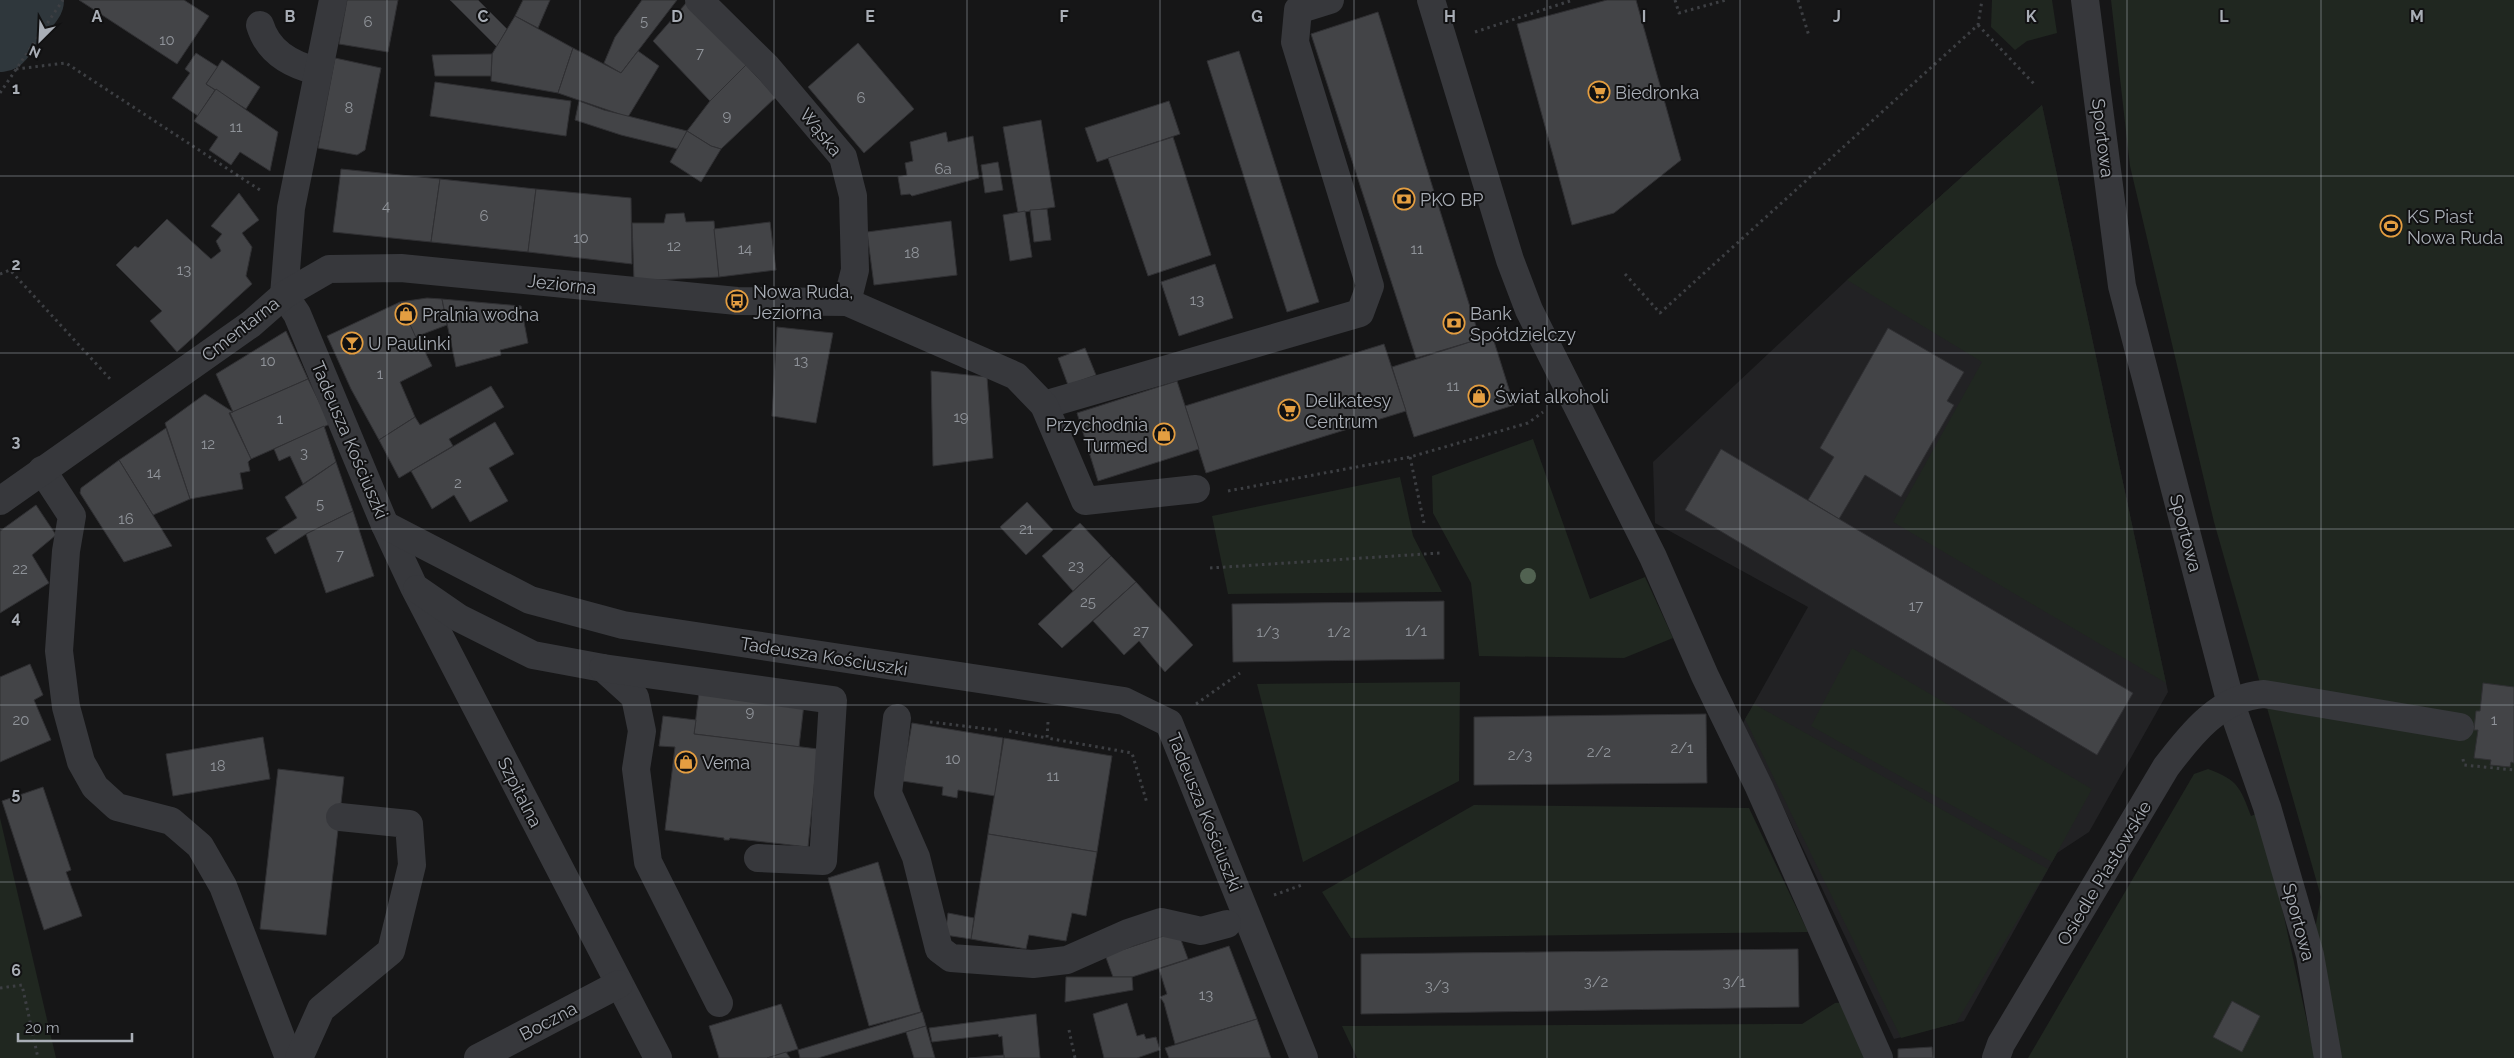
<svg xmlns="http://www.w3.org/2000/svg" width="2514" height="1058" font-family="Raleway,sans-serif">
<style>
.built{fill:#222224}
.green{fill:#202720}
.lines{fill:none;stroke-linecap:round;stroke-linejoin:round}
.river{stroke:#2f373c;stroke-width:68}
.building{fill:#434447;stroke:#303033}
.path{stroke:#3d3f43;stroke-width:3;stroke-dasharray:2.5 4;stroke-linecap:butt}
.minor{stroke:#37383c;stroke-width:28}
.tree{fill:#516251}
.grid{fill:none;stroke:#a9aeb6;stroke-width:1;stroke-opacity:0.55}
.labels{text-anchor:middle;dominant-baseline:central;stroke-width:4;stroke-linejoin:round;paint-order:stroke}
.number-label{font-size:15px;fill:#90949a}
.poi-label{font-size:18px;fill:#a9aeb6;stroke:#111112;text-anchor:start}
.street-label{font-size:18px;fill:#a9aeb6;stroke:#111112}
.grid-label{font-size:16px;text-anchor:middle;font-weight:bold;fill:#a9aeb6;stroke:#111112;stroke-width:4;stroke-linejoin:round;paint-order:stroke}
</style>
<rect width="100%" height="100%" fill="#161617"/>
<path class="built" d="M2042,105L2168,692L2089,832L2057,853L1964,1021L1894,1039L1743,723L1808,607L1655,523L1653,462L1847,280Z"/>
<g class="green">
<path d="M1992,0H2052L2057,33L2027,41L2015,50L1991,27Z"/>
<path d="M2111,0H2514V1058H2328L2310,955L2321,897L2214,522L2130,166Z"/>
<path d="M2042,105L2166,683L1893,522L1982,362L1847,280Z"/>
<path d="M1533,439L1590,599L1645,577L1673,638L1624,658L1479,656L1471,583L1433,513L1432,476Z"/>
<path d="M1400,477L1413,536L1442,592L1228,594L1212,516Z"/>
<path d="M1852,648L2092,789L2052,862L1811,726Z"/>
<path d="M1460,682L1459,781L1303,862L1257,684Z"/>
<path d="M1754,704L2048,869L1956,1023L1901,1038L1745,719Z"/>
<path d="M2208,769C2238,780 2240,787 2251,816L2261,812L2315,1058H2028L2194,774Z"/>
<path d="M1474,805L1749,808L1808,932L1351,938L1322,892Z"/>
<path d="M0,818L56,1058H0Z"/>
<path d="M1847,1002L1872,1058H1357L1342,1026L1802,1024L1835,1003Z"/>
</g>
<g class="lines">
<path class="river" d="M0,38L30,0"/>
</g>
<g class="building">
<path d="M79,0H184L209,16L177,64Z"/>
<path d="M347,0H398L388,52L339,44Z"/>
<path d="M450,0H478L507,29L497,47Z"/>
<path d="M523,0H550L538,28L515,16Z"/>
<path d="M642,0H677L621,73L604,63L615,37Z"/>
<path d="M1607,0H1636L1681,160L1614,213L1572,225L1517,24Z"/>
<path d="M687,2L746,65L710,101L653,41Z"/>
<path d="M1378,12L1480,339L1416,358L1311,34Z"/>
<path d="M515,16L573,48L558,93L491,81L492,54Z"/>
<path d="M858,43L914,109L864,153L808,87Z"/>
<path d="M573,48L621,73L638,51L659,66L628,117L558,93Z"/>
<path d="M1239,51L1319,302L1287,312L1207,61Z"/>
<path d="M196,53L218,67L206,84L215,90L198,116L172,98L190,73L185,69Z"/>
<path d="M492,54L491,76H435L432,55Z"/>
<path d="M335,58L381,68L365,150L357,155L318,148Z"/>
<path d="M222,60L260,87L246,109L206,84Z"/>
<path d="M746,65L776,97L721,149L711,146L687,131L710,101Z"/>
<path d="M435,82L571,101L566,136L430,116Z"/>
<path d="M216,89L278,132L270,171L240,152L231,165L209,150L218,137L194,121Z"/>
<path d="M579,101L604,110L687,131L678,149L621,135L575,120Z"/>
<path d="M1169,101L1180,134L1097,162L1085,128Z"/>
<path d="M1041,120L1055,207L1018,213L1003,127Z"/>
<path d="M687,131L711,146L721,149L701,182L670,162Z"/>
<path d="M946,132L948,142L973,136L979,178L912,196L910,194L901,195L898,177L907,175L905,163L913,161L910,142Z"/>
<path d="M1173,137L1211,255L1148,276L1108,158Z"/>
<path d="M998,162L1003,190L985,193L981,165Z"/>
<path d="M341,169L440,179L431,242L333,232Z"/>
<path d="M440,179L536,189L528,252L431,242Z"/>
<path d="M536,189L631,198L632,264L528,252Z"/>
<path d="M239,193L259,220L242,233L252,247L246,276L252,284L177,352L150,321L162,311L116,265L135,246L138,248L167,219L211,259L221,251L216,241L222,234L211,226Z"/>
<path d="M1047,209L1051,240L1034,242L1030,210Z"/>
<path d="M1025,211L1032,257L1010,261L1003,215Z"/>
<path d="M684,213L686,222L714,221L719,277L634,281L632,223H664L666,214Z"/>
<path d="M951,221L957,275L874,285L867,232Z"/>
<path d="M770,222L776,270L719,277L714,229Z"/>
<path d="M1215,264L1233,318L1179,336L1161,282Z"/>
<path d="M427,298L442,299L447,325L415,337L400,302Z"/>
<path d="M442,299L521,306L528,343L500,350L501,355L456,367Z"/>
<path d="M400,302L422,351L424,350L432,366L400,382L415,417L379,440L351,389L327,336Z"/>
<path d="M777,327L833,333L816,423L772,416Z"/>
<path d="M1888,328L1964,372L1947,401L1954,405L1901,497L1865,475L1839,519L1808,500L1834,457L1820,448Z"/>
<path d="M286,331L308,379L233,412L216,374Z"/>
<path d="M1492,335L1514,405L1414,437L1392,367Z"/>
<path d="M1384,344L1406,411L1206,473L1185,406Z"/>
<path d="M1085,348L1096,375L1068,385L1058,358Z"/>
<path d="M931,371L987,377L993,458L933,466Z"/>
<path d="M308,379L330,424L251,459L230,413Z"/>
<path d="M1177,381L1199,449L1098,481L1077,413Z"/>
<path d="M491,386L504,407L449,439L453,446L399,478L379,440L415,417L420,425Z"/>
<path d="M205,394L233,412L229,413L251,459L248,462L250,471L240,473L243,489L190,499L165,423Z"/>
<path d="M495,422L514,454L489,468L508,501L470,522L454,495L432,509L411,471Z"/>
<path d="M324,426L336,462L303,484L290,456L279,461L274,449Z"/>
<path d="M166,428L190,499L153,515L119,460Z"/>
<path d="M1721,449L2133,693L2097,755L1685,510Z"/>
<path d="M119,460L172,546L124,562L80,493L81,488Z"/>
<path d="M336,462L353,511L306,534L275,554L266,538L297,518L285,497Z"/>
<path d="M1027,502L1053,530L1026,555L1000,527Z"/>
<path d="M36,505L56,535L32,555L49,583L0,613V531Z"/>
<path d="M353,511L374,576L326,593L306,534Z"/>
<path d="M1080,523L1111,556L1073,591L1042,556Z"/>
<path d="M1111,556L1136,582L1062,648L1038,624Z"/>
<path d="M1136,582L1193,645L1165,672L1139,641L1124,655L1093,621Z"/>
<path d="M1444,601V659L1233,662L1232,604Z"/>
<path d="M30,664L43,695L34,700L51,740L0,762V677Z"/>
<path d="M2483,683L2514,687V763L2511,762L2510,767L2490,765L2491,760L2474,758L2478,730H2474L2476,711H2480Z"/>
<path d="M699,692L804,704L799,747L694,734Z"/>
<path d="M1706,714L1707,783L1474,785V717Z"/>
<path d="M663,716L696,720L694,734L818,749L808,847L730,838L729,840H724V838L665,830L675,747L659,746Z"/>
<path d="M912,723L1003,738L995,796L958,790L957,798L942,795L943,787L902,781Z"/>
<path d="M263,737L270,779L173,796L166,754Z"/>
<path d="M1004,738L1112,756L1097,852L988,834Z"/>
<path d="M278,769L344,777L326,935L260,929Z"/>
<path d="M43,787L71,870L66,872L82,916L44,930L2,801Z"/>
<path d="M988,834L1097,852L1086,916L1072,913L1066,941L1029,935L1026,949L971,939Z"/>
<path d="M878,862L921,1012L869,1026L828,878Z"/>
<path d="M948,913L974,918L971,939L945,935Z"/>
<path d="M1170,934L1181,940L1188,959L1132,977H1113L1104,952L1125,949Z"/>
<path d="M1229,946L1257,1019L1175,1044L1164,1003L1160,997L1167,994L1159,969Z"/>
<path d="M1798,949L1799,1007L1361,1014V954Z"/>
<path d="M1066,977H1132L1133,990L1065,1002Z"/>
<path d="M2232,1001L2260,1016L2242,1052L2213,1037Z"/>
<path d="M1127,1003L1137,1036L1144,1034L1146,1039L1156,1037L1160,1050L1137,1058H1104L1093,1014Z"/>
<path d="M781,1004L798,1049L767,1058H719L709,1026Z"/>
<path d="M922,1012L926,1026L818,1058H800L798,1050Z"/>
<path d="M1036,1014L1040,1058H1004L1002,1036L999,1037L998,1034L932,1042L929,1028Z"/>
<path d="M1257,1019L1271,1058H1169L1165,1048Z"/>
<path d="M926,1026L935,1058H914L906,1032Z"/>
<path d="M1932,1047L1933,1058H1898V1049Z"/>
<path d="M786,1052L790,1058H767Z"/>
<path d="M1004,1055V1058H969Z"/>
</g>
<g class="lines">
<g class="path">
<path d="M1675,0L1679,13L1726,0"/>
<path d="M1798,0L1809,36"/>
<path d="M1978,25L2036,86"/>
<path d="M1475,32L1573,0"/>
<path d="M16,69L66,63L260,190"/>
<path d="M0,93L63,0"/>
<path d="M0,274L10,270L112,381"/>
<path d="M1625,274L1660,313L1978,25L1982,0"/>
<path d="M1410,457L1424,523"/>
<path d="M1228,491L1410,457L1528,423L1543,412"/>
<path d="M1210,568L1440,553"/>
<path d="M1196,704L1240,673"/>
<path d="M930,722L997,730"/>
<path d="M1048,722L1047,738L1132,753L1147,803"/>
<path d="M1009,731L1047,738"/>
<path d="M2463,759L2464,765L2514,770"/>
<path d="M1274,895L1302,885"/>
<path d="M0,988L22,985L38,1058"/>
<path d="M1069,1030L1075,1058"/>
</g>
<g class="minor">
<path d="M699,0L767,67L843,157L853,196L855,270L847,302"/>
<path d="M1431,0L1510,260L1529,310L1653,557L1705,676L1759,787L1879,1058"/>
<path d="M2085,0L2122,286L2231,704L2267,807L2310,955L2328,1058"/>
<path d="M260,25C268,52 292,65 317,71"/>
<path d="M284,295L297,314L385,525L414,587L658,1058"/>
<path d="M284,295L291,208L333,0"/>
<path d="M1044,405L1360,313L1370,286L1295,42L1298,10L1330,0"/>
<path d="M42,470L72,516L66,551L59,651L66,707L81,762L95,787L117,807L171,821L200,846L223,886L289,1058"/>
<path d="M0,501L251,324L284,295L329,269L401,268L737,301L847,302L1016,376L1044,405L1085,501L1196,489"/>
<path d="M385,525L530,600L623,625L1124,701L1169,723L1304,1058"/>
<path d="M417,589L459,618L533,655L603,668L635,697L642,731L636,769L648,862L719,1003"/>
<path d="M603,668L833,700L823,861L758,858"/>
<path d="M897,718L888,793L916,857L939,949L951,958L1033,964L1067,960L1128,933L1161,922L1201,931L1227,924"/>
<path d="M299,1058L321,1009L391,951L412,865L409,824L340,817"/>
<path d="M478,1058L619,984"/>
<path d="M1996,1058L2001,1044L2166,767C2191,734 2220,697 2264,694L2460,727"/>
</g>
</g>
<circle class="tree" cx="1528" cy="576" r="8"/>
<path class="grid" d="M193,0V1058M387,0V1058M580,0V1058M774,0V1058M967,0V1058M1160,0V1058M1354,0V1058M1547,0V1058M1740,0V1058M1934,0V1058M2127,0V1058M2321,0V1058M0,176H2514M0,353H2514M0,529H2514M0,705H2514M0,882H2514"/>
<defs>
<g id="supermarket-ring" transform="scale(1.125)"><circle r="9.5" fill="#111112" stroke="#e49e41" stroke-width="1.5"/><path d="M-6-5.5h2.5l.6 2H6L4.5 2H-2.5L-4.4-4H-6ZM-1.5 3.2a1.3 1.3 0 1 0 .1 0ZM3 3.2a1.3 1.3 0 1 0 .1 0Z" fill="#e49e41"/></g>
<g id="bank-ring" transform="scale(1.125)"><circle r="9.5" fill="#111112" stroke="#e49e41" stroke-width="1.5"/><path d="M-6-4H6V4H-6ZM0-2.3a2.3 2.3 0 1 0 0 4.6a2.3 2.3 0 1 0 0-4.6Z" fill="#e49e41"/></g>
<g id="stadium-ring" transform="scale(1.125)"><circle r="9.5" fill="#111112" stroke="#e49e41" stroke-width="1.5"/><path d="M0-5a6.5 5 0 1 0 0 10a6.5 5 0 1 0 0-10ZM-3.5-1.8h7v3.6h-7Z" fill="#e49e41"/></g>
<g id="bus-ring" transform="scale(1.125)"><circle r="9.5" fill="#111112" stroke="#e49e41" stroke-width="1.5"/><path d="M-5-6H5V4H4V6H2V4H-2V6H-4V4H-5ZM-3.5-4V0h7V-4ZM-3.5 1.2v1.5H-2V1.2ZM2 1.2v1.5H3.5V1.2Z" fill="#e49e41"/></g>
<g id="shop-ring" transform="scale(1.125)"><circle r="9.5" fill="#111112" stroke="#e49e41" stroke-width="1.5"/><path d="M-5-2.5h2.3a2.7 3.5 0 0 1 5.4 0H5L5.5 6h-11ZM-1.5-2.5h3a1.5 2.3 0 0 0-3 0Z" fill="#e49e41"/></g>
<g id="bar-ring" transform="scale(1.125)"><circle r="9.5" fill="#111112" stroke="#e49e41" stroke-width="1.5"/><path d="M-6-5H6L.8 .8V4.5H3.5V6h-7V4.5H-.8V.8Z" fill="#e49e41"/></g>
</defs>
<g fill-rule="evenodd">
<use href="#supermarket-ring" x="1599" y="92"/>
<use href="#bank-ring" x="1404" y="199"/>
<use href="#stadium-ring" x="2391" y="226"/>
<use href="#bus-ring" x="737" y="301"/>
<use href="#shop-ring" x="406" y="314"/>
<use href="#bank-ring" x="1454" y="323"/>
<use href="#bar-ring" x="352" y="343"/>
<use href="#shop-ring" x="1479" y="396"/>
<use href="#supermarket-ring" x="1289" y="410"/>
<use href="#shop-ring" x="1164" y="434"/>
<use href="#shop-ring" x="686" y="762"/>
</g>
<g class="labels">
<g class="number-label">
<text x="644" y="21">5</text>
<text x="368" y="22">6</text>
<text x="167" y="40">10</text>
<text x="700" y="53">7</text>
<text x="861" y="98">6</text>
<text x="349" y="108">8</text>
<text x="727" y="116">9</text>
<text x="236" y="127">11</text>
<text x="943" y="169">6a</text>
<text x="386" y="206">4</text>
<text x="484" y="216">6</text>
<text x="581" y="238">10</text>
<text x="674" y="246">12</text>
<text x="745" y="249">14</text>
<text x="1417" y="249">11</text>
<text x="912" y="253">18</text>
<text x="184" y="270">13</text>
<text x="1197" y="300">13</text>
<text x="268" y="361">10</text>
<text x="801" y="361">13</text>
<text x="380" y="374">1</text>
<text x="1453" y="386">11</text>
<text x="961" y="417">19</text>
<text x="280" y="419">1</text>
<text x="208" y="444">12</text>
<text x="304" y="453">3</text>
<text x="154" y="473">14</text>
<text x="458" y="483">2</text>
<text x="320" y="504">5</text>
<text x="126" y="519">16</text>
<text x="1026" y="529">21</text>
<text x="340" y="555">7</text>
<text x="1076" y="566">23</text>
<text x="20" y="569">22</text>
<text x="1088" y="602">25</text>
<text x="1916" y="606">17</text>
<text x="1141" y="631">27</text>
<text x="1416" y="631">1/1</text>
<text x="1268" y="632">1/3</text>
<text x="1339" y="632">1/2</text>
<text x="750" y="712">9</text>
<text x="21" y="720">20</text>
<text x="2494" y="720">1</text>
<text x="1682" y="748">2/1</text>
<text x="1599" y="752">2/2</text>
<text x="1520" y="755">2/3</text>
<text x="953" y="759">10</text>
<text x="218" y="766">18</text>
<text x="1053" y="776">11</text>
<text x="1596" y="982">3/2</text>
<text x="1734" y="982">3/1</text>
<text x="1437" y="986">3/3</text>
<text x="1206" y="995">13</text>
</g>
<g class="poi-label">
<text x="1615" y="92">Biedronka</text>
<text x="1420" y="199">PKO BP</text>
<text x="2407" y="216">KS Piast<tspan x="2407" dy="21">Nowa Ruda</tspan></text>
<text x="753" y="291">Nowa Ruda,<tspan x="753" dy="21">Jeziorna</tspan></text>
<text x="1470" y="313">Bank<tspan x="1470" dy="21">Spółdzielczy</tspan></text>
<text x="422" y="314">Pralnia wodna</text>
<text x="368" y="343">U Paulinki</text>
<text x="1495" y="396">Świat alkoholi</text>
<text x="1305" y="400">Delikatesy<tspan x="1305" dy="21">Centrum</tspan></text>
<text x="1148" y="424" text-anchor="end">Przychodnia<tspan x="1148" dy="21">Turmed</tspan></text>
<text x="702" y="762">Vema</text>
</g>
<g class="street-label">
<text transform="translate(821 132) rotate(51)">Wąska</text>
<text transform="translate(2103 138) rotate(83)">Sportowa</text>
<text transform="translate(562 284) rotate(6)">Jeziorna</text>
<text transform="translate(240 329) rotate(-38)">Cmentarna</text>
<text transform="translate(350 440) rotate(67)">Tadeusza Kościuszki</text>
<text transform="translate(2186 533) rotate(75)">Sportowa</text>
<text transform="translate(824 656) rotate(9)">Tadeusza Kościuszki</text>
<text transform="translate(520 792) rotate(63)">Szpitalna</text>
<text transform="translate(1205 812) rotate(68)">Tadeusza Kościuszki</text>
<text transform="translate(2104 873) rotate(-59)">Osiedle Piastowskie</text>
<text transform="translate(2299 922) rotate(75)">Sportowa</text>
<text transform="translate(548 1021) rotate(-28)">Boczna</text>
</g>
</g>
<g class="grid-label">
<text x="97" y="22">A</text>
<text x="290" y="22">B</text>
<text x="483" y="22">C</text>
<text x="677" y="22">D</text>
<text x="870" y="22">E</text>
<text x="1064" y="22">F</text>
<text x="1257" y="22">G</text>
<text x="1450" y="22">H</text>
<text x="1644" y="22">I</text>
<text x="1837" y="22">J</text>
<text x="2031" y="22">K</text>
<text x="2224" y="22">L</text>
<text x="2417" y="22">M</text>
<text x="16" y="94">1</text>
<text x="16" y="270">2</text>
<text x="16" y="447">3</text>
<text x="16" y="623">4</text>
<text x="16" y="799">5</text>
<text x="16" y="976">6</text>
</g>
<g transform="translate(40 40) rotate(204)" stroke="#111112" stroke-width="4" paint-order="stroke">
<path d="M0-4L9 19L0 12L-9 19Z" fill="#a9aeb6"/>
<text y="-8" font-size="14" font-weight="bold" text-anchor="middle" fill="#a9aeb6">N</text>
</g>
<path d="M18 1033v8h114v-8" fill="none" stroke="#a9aeb6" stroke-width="2.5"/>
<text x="25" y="1033" font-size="15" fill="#a9aeb6" stroke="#111112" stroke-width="4" paint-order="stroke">20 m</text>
</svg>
